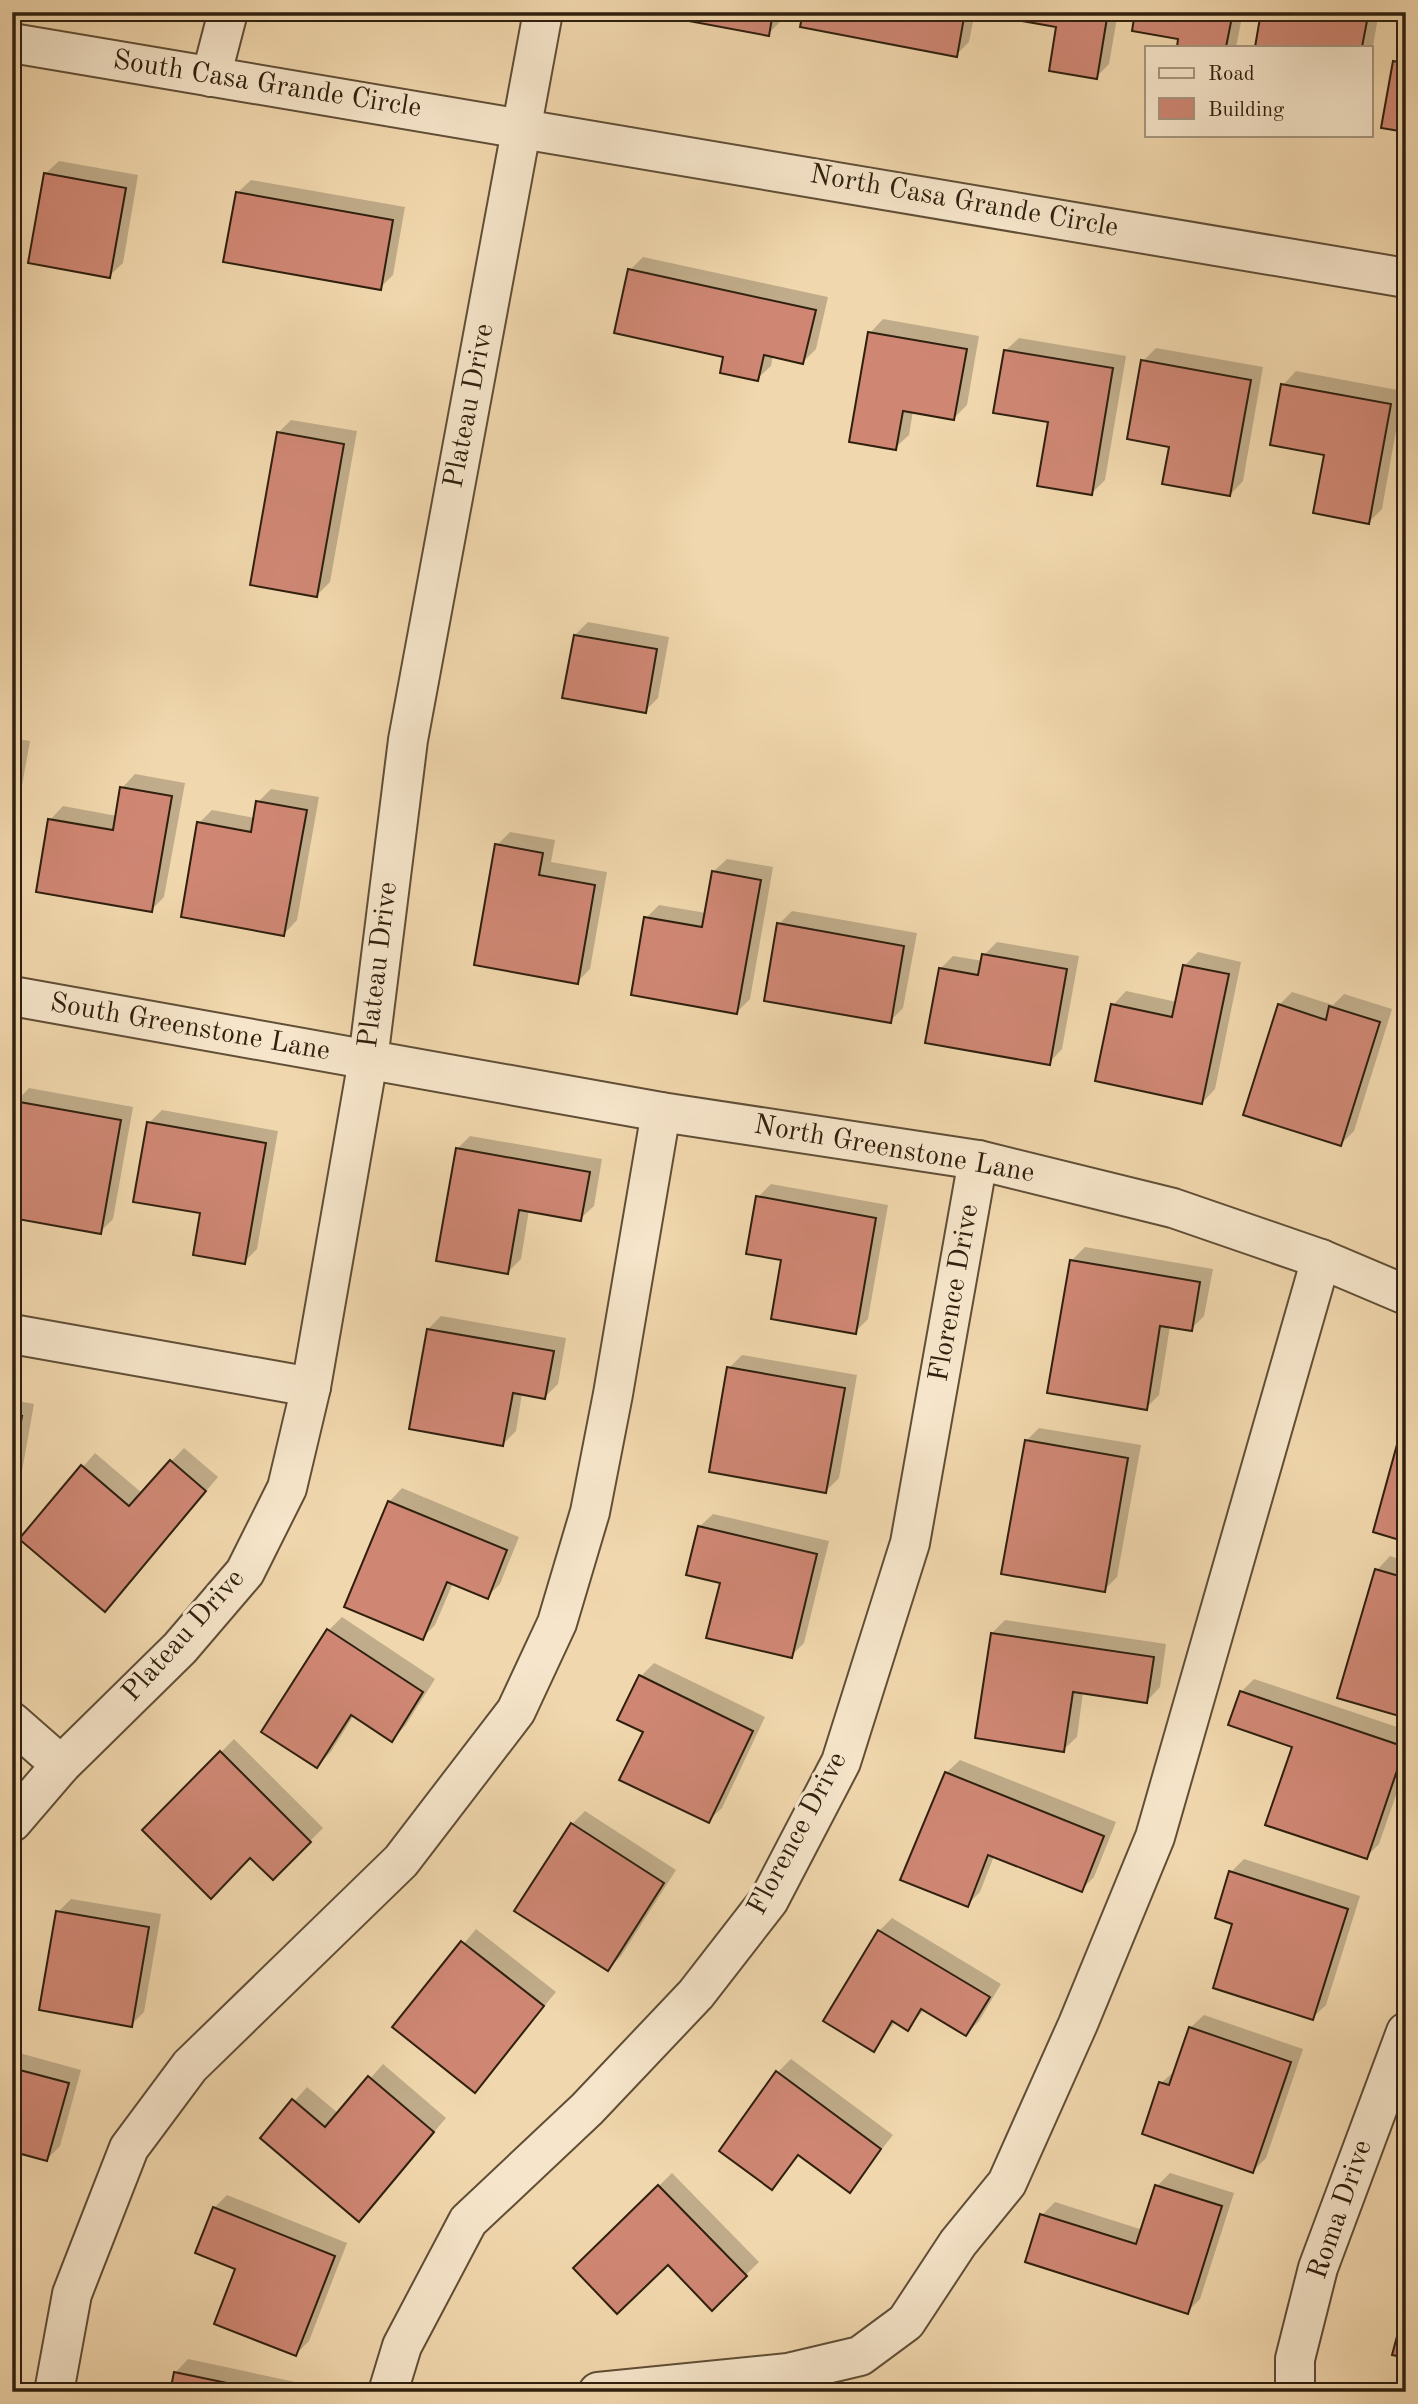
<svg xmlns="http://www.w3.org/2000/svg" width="1418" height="2404" font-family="'Old Standard TT',serif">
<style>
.shadow{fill:#0003}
.building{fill:#cf8774;stroke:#2f200e;stroke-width:2}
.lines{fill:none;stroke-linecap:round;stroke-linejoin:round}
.minor-casing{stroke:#604e36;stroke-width:42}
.minor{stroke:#f6e5ca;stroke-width:38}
.labels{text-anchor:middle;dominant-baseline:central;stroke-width:7;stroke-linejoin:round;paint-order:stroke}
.street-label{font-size:28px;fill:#2f200e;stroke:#f6e5ca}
</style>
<rect width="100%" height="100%" fill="#f1d7ad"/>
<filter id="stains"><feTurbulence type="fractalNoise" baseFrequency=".00286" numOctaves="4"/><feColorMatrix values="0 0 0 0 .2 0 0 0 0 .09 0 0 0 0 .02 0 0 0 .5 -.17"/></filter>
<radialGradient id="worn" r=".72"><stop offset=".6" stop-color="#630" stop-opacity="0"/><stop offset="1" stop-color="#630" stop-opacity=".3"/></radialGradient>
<g class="shadow">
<path d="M665,12H783L781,21L768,34Z"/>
<path d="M805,12H975L969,42L956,55Z"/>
<path d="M1014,12H1118L1109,64L1096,77L1058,25Z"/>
<path d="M1137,12H1243L1236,47H1179L1180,38Z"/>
<path d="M1263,12H1379L1371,57V47H1256Z"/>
<path d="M1406,51V130L1395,62Z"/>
<path d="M59,161L138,175L123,263L109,276L45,174Z"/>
<path d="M251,180L405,207L393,275L380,288L237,193Z"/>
<path d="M643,257L828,297L816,349L803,362L773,355L771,366L757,379L725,356L630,270Z"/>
<path d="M883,319L979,336L967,405L954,418L913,411L909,435L895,448L870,333Z"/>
<path d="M1019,338L1126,356L1105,480L1092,493L1005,351Z"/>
<path d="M1156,348L1263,367L1243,481L1230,495L1171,445L1143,361Z"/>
<path d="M1296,371L1403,391L1382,509L1369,522L1283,385Z"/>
<path d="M291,420L357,431L330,582L317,595L278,433Z"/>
<path d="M588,622L669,637L658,698L645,711L575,635Z"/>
<path d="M12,738L30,741L12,841Z"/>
<path d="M135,774L185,783L164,897L151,910L50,820L63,806L117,816L122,788Z"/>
<path d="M271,789L319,797L297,920L284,934L199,823L212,810L255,818L258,802Z"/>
<path d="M510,832L555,840L551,862L607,872L590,969L577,982L497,845Z"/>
<path d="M727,859L773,867L750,999L737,1012L646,918L659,905L706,913L713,872Z"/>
<path d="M792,911L917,933L903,1008L890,1021L779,924Z"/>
<path d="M997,942L1079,956L1062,1049L1049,1063L940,969L953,956L983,961L984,955Z"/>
<path d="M1198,952L1241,962L1215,1089L1202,1103L1113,1005L1126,991L1177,1002L1185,965Z"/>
<path d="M1292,992L1333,1005L1344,994L1392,1009L1354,1131L1341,1144L1279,1005Z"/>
<path d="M29,1088L133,1107L113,1219L100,1232L12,1217V1122L16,1102Z"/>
<path d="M162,1110L278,1131L257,1249L244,1262L202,1212L149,1123Z"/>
<path d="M470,1136L602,1159L594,1206L580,1219L529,1210L521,1259L508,1272L457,1149Z"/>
<path d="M771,1184L888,1205L868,1319L855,1332L783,1258L758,1197Z"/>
<path d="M1085,1247L1213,1269L1204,1316L1191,1329L1170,1326L1159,1395L1146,1408L1072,1260Z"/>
<path d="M441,1316L566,1338L558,1384L545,1397L522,1393L516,1431L503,1444L428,1329Z"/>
<path d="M742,1355L857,1375L839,1478L826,1491L729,1368Z"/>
<path d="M12,1400L34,1404L15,1510L12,1513Z"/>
<path d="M1039,1428L1141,1445L1117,1577L1104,1590L1026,1441Z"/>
<path d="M184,1448L218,1477L118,1596L21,1538L95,1453L142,1493Z"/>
<path d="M402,1488L519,1537L500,1584L487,1597L453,1583L435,1625L422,1638L389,1502Z"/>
<path d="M713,1514L829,1541L804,1643L791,1656L722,1582L699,1527Z"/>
<path d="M1390,1556L1406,1561V1716L1339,1697L1377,1570Z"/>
<path d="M342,1617L435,1679L405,1726L392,1739L354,1715L330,1753L316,1766L328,1631Z"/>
<path d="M1005,1620L1166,1644L1160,1687L1147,1701L1083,1692L1077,1737L1063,1750L992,1633Z"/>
<path d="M654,1663L765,1717L722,1808L708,1821L641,1676Z"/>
<path d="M1254,1679L1406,1730V1766L1379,1844L1366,1857L1294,1746L1241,1692Z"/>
<path d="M234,1739L323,1828L273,1878L250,1856L145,1830Z"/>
<path d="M960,1760L1116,1822L1094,1877L1081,1890L994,1856L980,1892L967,1905L946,1773Z"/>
<path d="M585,1811L676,1870L621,1956L608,1969L572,1824Z"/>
<path d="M1244,1859L1360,1896L1326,2005L1312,2018L1235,1923L1231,1872Z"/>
<path d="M71,1899L161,1914L144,2012L131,2025L58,1912Z"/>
<path d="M892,1918L1001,1984L979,2021L966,2034L925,2009L907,2028L896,2021L874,2049L879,1931Z"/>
<path d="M476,1929L556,1992L475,2090L395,2027Z"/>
<path d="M1204,2015L1303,2049L1266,2158L1253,2171L1161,2083L1176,2070L1190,2028Z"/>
<path d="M12,2051L81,2070L60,2146L47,2159L22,2152L18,2169L12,2175Z"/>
<path d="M791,2059L893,2135L849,2190L800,2154L772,2188L778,2072Z"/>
<path d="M383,2064L446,2118L359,2220L262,2138L307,2087L339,2114Z"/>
<path d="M672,2173L759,2262L712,2308L668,2262L575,2269Z"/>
<path d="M1170,2173L1234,2193L1200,2299L1187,2312L1042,2215L1055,2202L1143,2230L1157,2186Z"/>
<path d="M227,2195L347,2243L309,2341L296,2354L214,2208Z"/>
<path d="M188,2359L300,2383L298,2392H171L175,2373Z"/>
</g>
<g class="building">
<path d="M663,12H773L769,36L662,16Z"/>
<path d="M803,12H965L957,57L800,27Z"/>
<path d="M1012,12H1108L1097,79L1049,71L1056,27L1011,19Z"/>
<path d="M1135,12H1233L1226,47H1177L1178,39L1132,31Z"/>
<path d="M1261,12H1319L1367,21L1362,47H1255Z"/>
<path d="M1393,61L1406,63V132L1381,128Z"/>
<path d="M44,173L126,188L110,278L28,263Z"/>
<path d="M236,192L393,220L381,290L223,262Z"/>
<path d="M628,269L816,310L803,364L764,355L758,381L720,373L723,357L614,333Z"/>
<path d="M868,332L967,349L954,420L903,411L896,450L849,442Z"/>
<path d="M1004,350L1113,368L1092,495L1037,486L1048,422L993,413Z"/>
<path d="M1141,360L1251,380L1230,496L1162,484L1169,447L1127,439Z"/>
<path d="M1281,384L1391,404L1369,524L1313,513L1324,455L1270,445Z"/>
<path d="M1406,421V469L1398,468Z"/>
<path d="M277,432L344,444L317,597L250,585Z"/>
<path d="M574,635L657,649L646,713L562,698Z"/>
<path d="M12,753L18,754L12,784Z"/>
<path d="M120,787L172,796L152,912L36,892L48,819L113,830Z"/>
<path d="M256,801L307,810L284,936L181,917L197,822L251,832Z"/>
<path d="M495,844L543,853L539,875L595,885L578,984L474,965Z"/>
<path d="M712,871L761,880L737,1014L631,995L644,917L702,927Z"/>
<path d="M777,923L904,946L891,1023L764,1001Z"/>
<path d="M982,954L1067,969L1050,1065L925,1043L939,968L978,975Z"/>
<path d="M1183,965L1229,974L1202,1104L1095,1081L1111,1004L1172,1017Z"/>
<path d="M1278,1004L1326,1020L1329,1006L1380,1022L1341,1146L1243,1115Z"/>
<path d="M14,1101L121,1120L101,1234L12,1218Z"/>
<path d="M147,1122L266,1143L245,1264L193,1255L200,1213L133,1202Z"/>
<path d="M456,1148L590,1172L581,1221L519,1210L508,1274L436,1261Z"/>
<path d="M756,1196L876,1218L856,1334L771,1319L781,1260L746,1254Z"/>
<path d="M1070,1260L1200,1282L1192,1331L1160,1326L1147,1410L1047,1393Z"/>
<path d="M427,1329L554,1351L545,1399L513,1393L503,1446L409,1429Z"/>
<path d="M727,1367L845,1388L826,1493L709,1472Z"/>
<path d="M12,1415L22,1416L12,1472Z"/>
<path d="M1401,1430L1406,1431V1542L1373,1532Z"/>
<path d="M1025,1440L1128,1458L1105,1592L1001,1574Z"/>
<path d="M170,1460L206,1491L105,1612L19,1539L81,1465L129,1506Z"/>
<path d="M388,1501L507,1550L488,1599L447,1582L423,1640L344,1607Z"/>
<path d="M698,1526L817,1554L792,1658L706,1638L720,1583L686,1575Z"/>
<path d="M1375,1569L1406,1578V1718L1337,1698Z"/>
<path d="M327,1629L423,1692L392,1742L351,1715L317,1768L261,1732Z"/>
<path d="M991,1633L1154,1657L1147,1703L1073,1692L1064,1752L975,1738Z"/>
<path d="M639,1675L753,1731L709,1823L619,1780L643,1732L617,1720Z"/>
<path d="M1240,1691L1405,1747L1367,1859L1265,1825L1292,1747L1228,1725Z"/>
<path d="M220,1751L311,1842L273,1880L250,1858L211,1899L142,1830Z"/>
<path d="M945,1772L1104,1836L1082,1892L988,1855L968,1907L900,1880Z"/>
<path d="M571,1823L664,1883L608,1971L514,1911Z"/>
<path d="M1229,1871L1348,1909L1313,2020L1213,1988L1232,1924L1215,1918Z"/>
<path d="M56,1911L149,1927L132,2027L39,2010Z"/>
<path d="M878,1930L990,1997L966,2036L921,2009L908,2031L892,2021L874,2052L823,2021Z"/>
<path d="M461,1941L544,2006L475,2093L392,2027Z"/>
<path d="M1189,2027L1291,2062L1253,2173L1142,2134L1159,2082L1169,2085Z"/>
<path d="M12,2068L69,2083L47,2161L14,2152L12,2157Z"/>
<path d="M776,2071L881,2149L850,2193L798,2155L772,2190L719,2151Z"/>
<path d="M368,2076L434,2132L359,2222L260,2138L292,2099L325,2127Z"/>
<path d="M658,2185L747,2276L712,2311L668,2265L617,2314L573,2268Z"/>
<path d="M1155,2185L1222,2206L1188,2314L1025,2262L1040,2214L1136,2244Z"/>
<path d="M213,2207L335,2256L296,2356L214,2324L235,2269L195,2253Z"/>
<path d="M1406,2303V2358L1392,2355Z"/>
<path d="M174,2372L270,2392H170Z"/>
</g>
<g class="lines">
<g class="minor-casing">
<g id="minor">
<path d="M12,43L1406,278"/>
<path d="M211,77L228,12"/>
<path d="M12,996L661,1112L978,1160L1173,1208L1321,1259L1406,1295"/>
<path d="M12,1334L311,1387"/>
<path d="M12,1722L61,1765"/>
<path d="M12,1822L61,1765L180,1648L245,1572L287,1488L311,1387L368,1060L408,740L543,12"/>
<path d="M54,2392L72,2294L129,2148L190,2066L401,1861L516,1711L557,1623L590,1512L613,1394L661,1112"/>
<path d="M388,2392L402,2346L468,2221L587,2109L696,1994L769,1900L841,1762L910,1543L978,1160"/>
<path d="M598,2392L788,2373L860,2356L906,2322L958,2243L1007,2183L1078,2024L1155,1837L1321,1259"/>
<path d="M1295,2392V2359L1318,2268L1406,2032"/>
</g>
</g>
<use href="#minor" class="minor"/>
</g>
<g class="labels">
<g class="street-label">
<text transform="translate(267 85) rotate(9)">South Casa Grande Circle</text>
<text transform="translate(964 202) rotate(10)">North Casa Grande Circle</text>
<text transform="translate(470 406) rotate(-79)">Plateau Drive</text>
<text transform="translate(379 965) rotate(-83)">Plateau Drive</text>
<text transform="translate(190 1028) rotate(10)">South Greenstone Lane</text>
<text transform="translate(894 1150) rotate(10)">North Greenstone Lane</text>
<text transform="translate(955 1293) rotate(-80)">Florence Drive</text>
<text transform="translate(184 1636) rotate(-48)">Plateau Drive</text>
<text transform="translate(798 1834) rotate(-62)">Florence Drive</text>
<text transform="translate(1341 2210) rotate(-71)">Roma Drive</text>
</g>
</g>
<rect width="1418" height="2404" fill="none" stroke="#f1d7ad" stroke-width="42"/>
<rect x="14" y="14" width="1390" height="2376" fill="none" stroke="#2f200e" stroke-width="3.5"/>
<rect x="21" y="21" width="1376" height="2362" fill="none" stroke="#2f200e" stroke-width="2"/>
<rect x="1145" y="46" width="228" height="91" fill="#f6e5ca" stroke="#a6967f" stroke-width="2"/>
<rect x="1159" y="68" width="35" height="10" fill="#f6e5ca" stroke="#a6967f" stroke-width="2"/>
<text x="1208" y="80" font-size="21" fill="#2f200e">Road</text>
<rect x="1159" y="98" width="35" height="21" fill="#cf8774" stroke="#a6967f" stroke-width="2"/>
<text x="1208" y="116" font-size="21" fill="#2f200e">Building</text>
<rect width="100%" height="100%" filter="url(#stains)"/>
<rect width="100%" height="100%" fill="url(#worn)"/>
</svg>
